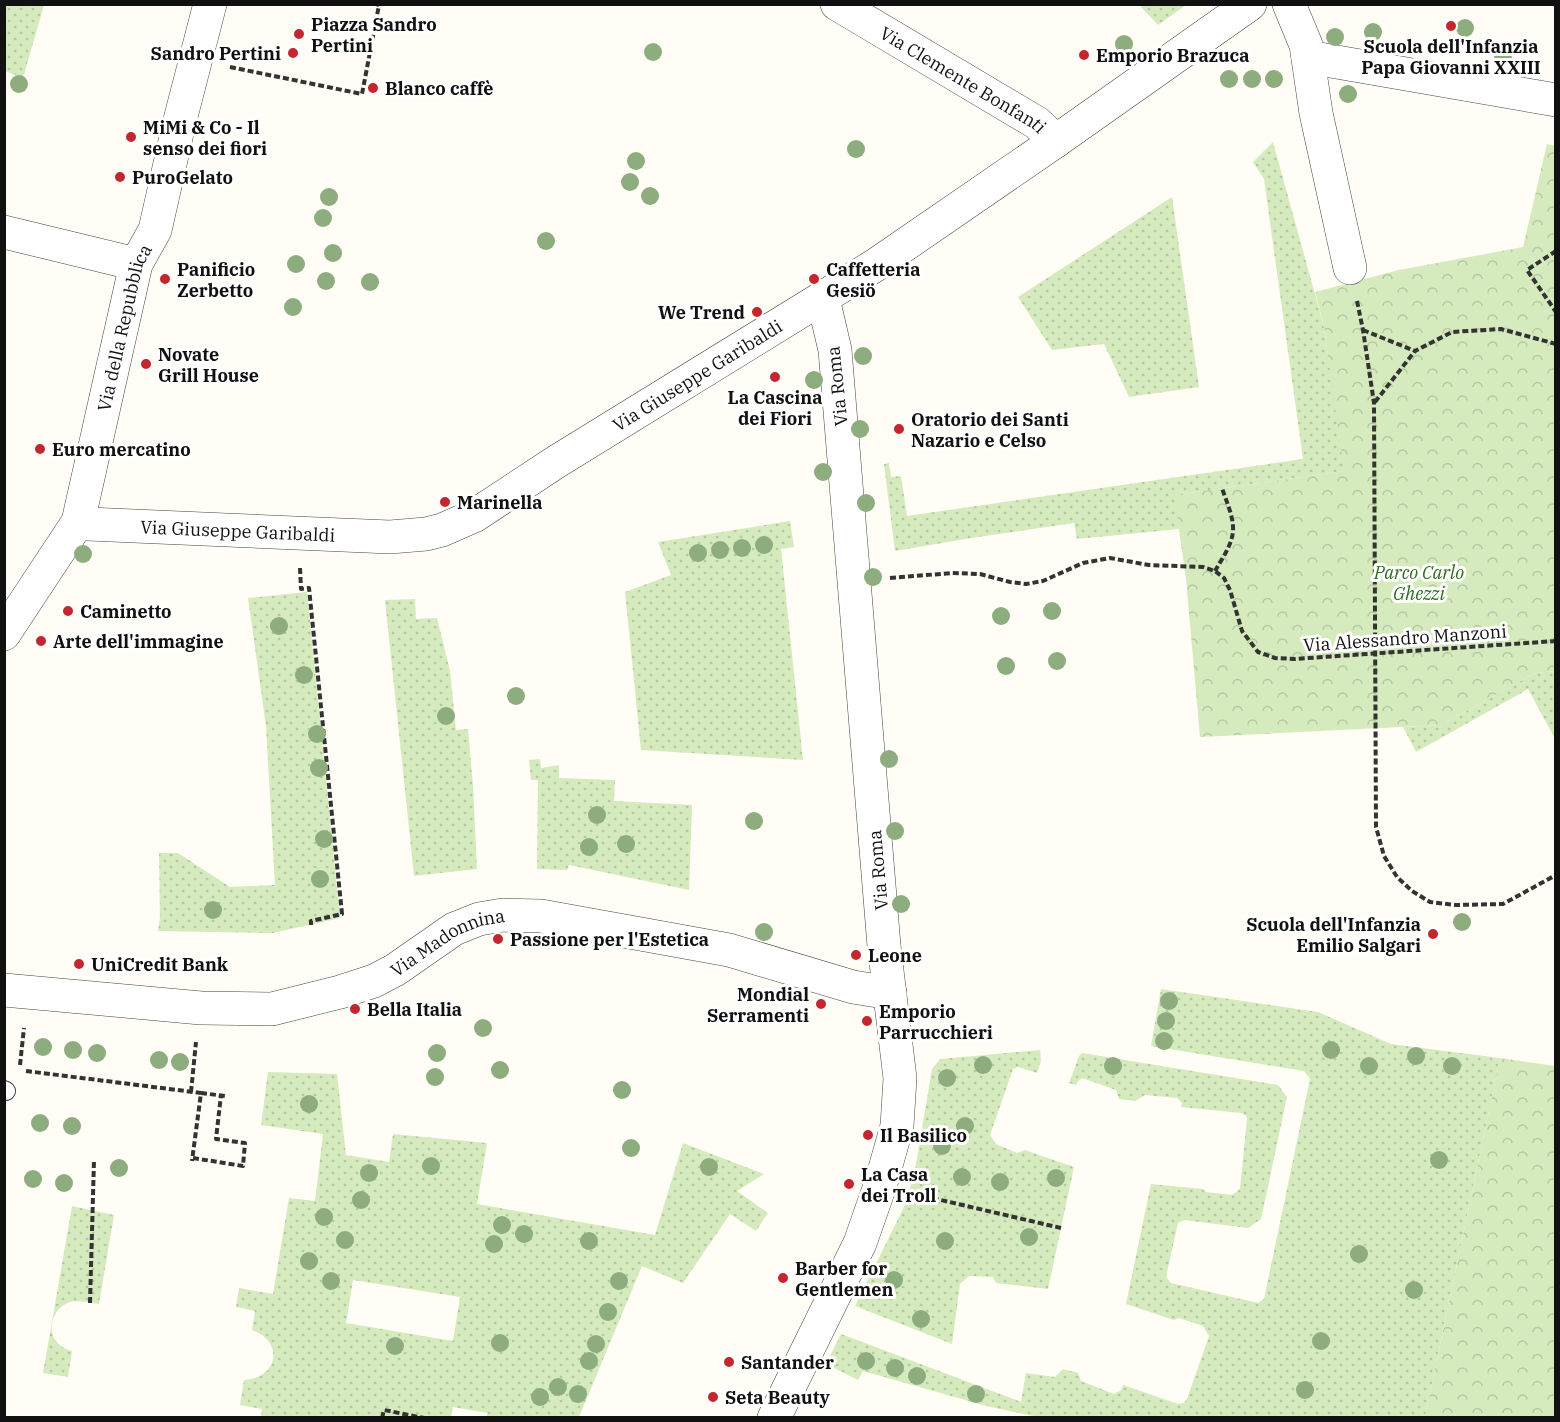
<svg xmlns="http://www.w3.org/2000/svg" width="1560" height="1422" font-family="'IBM Plex Serif',serif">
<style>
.grass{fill:url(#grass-dots);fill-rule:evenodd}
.park{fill:url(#park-crowns)}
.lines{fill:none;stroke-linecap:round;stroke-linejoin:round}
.lane-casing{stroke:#444;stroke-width:20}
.street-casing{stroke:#444;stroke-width:34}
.path{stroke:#333;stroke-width:4;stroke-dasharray:6 3;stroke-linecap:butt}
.lane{stroke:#fff;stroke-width:18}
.street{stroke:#fff;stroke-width:33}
.tree{fill:#8dad7f}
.poi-dot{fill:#c4262e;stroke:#fff;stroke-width:2}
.labels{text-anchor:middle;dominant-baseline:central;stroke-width:6;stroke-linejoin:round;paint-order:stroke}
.poi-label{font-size:18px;font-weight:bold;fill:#111;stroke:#fff;text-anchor:start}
.street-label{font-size:18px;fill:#111;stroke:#fff}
.park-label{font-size:18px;font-style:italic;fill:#2f6b1f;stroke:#fff}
</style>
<defs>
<pattern id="grass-dots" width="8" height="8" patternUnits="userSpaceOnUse" patternTransform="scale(1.5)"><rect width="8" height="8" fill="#d5ebbd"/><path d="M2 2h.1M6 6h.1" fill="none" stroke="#b6c8a1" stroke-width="1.8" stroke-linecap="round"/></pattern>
<pattern id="park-crowns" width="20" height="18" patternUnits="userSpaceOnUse" patternTransform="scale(1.5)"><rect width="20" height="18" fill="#d5ebbd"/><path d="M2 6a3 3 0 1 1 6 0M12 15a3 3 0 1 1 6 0" fill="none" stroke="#b6c8a1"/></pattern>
</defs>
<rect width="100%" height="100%" fill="#fffdf5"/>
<g class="grass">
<path d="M4,5H44L23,78L5,71Z"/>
<path d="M1143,5V4L1186,5L1158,25L1141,7Z"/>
<path d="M1273,142L1324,327L1345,471L1175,495L1179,529L1077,539L1074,523L971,538L895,551L884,464L889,463L891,477L901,476L907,516L1303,459L1264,179L1253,162Z"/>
<path d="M1172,197L1199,387L1129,397L1104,344L1052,350L1018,297Z"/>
<path d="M790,521L794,547L781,549L803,760L641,750L625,592L671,575L658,542Z"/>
<path d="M307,592L340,918L273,933L158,931L160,918L159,853H178L230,887L275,885L266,726L248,598Z"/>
<path d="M415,599L416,619L437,618L450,671L456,730L468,729L473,786L477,869L414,876L385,600Z"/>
<path d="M1555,671V739L1528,689L1416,752L1403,727L1441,725L1535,673Z"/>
<path d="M540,759L541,768L559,765V778L615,780L614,801L692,805L689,890L569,865L567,870L537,869L538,780H531L529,760Z"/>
<path d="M1161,989L1318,1012L1391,1044L1500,1058L1425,1417H1038L986,1406L863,1371L858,1380L826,1364L841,1334L1021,1402L1026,1373L1055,1377L1063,1369L1078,1373L1081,1381L1114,1394L1121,1390L1123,1385L1178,1404L1184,1403L1187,1399L1209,1336L1203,1326L1179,1318L1174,1320L1126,1304L1151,1184L1203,1189L1206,1192L1232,1195L1240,1189L1247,1119L1246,1115L1241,1113L1181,1107L1182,1103L1177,1098L1145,1095L1135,1101L1119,1099L1116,1090L1082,1078L1078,1081L1076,1085L1069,1083L1079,1056L1082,1053L1278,1085L1287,1097L1261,1219L1248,1228L1184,1220L1178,1223L1166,1277L1171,1283L1258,1303L1264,1299L1310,1079L1304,1071L1151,1046Z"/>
<path d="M1040,1050L1041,1061L1037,1073L1018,1067L1013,1069L990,1135L996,1144L1017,1153L1025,1150L1074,1167L1048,1289L996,1283L993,1277L969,1276L960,1284L952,1344L855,1306L903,1209L914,1176L932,1069L940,1059Z"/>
<path d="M268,1072L337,1074L346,1155L389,1162L393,1134L487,1143L477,1204L655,1235L683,1143L764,1174L737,1191L768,1213L756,1231L730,1214L683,1283L642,1266L579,1417H487V1413L453,1407L451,1417H261L262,1409L240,1405L244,1380C278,1378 285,1342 252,1330L255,1311L236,1307L239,1288L273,1294L289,1198L315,1201L323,1134L261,1125ZM353,1280L460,1297L453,1341L346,1323Z"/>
<path d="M72,1206L114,1215L99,1304C90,1303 79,1300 70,1302C54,1307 46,1328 56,1341C60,1347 66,1349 72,1351L68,1377L43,1373Z"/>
</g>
<g class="park">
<path d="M1547,144L1555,146V671L1535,673L1441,725L1200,737L1186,579L1174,495L1344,471L1324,327L1315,292L1399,270L1523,247Z"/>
<path d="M1500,1058L1555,1066V1417H1425Z"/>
</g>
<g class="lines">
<g class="lane-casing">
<path id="lane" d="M4,1090L6,1091"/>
</g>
<g class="street-casing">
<g id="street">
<path id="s1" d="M837,4L1037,123L1056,141"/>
<path d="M1289,4L1306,45L1316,113L1350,268"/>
<path d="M1308,57L1556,100"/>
<path d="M4,232L136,264"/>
<path id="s2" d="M78,522L88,524L390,537L426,534L442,530L474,516L556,462L874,266L1056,141L1250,4"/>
<path id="s3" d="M4,634L78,522L136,264L155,230L179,124L210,4"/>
<path id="s4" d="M4,990L201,1008L272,1009L340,992L374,981L395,970L454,929L479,919L503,915L541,916L729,950L853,987L890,993"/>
<path d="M774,1418L860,1243L881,1183L897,1126L900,1078L884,946L835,350L823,299"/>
</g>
</g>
<g class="path">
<path d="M230,67L362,94L379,5L376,4"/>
<path d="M1556,251L1527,270L1556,312"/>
<path d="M1357,301L1363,330L1374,403L1376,827L1384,856L1397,877L1412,891L1430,902L1456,905L1503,904L1556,875"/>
<path d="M1363,330L1415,351L1452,332L1501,329L1556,344"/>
<path d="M1375,402L1415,351"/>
<path d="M300,568L301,589L309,588L342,914L311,921V925"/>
<path d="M1215,571C1222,559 1232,545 1233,531C1234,517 1226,501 1222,488"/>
<path d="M890,578L952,573L980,574L1010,582L1026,584L1043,581L1083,563L1110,558L1149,565L1203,567L1215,571L1224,578L1230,590L1242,631L1258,652L1275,658L1294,659L1556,641"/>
<path d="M20,1065L24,1028"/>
<path d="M26,1071L201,1093L192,1161"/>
<path d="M191,1092L196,1042"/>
<path d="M201,1093L225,1096"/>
<path d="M193,1158L243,1166L245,1143L216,1139L221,1095"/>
<path d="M915,1194L1061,1228"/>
<path d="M90,1303L94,1160"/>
<path d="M382,1418L384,1410L424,1418"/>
</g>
<use href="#lane" class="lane"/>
<use href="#street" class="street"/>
</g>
<g class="tree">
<circle cx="1465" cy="28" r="9"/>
<circle cx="1373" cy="32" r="9"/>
<circle cx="1335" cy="37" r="9"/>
<circle cx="1124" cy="44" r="9"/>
<circle cx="653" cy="52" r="9"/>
<circle cx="1503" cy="56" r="9"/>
<circle cx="1229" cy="79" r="9"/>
<circle cx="1252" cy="79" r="9"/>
<circle cx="1274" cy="79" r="9"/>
<circle cx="19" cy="84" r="9"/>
<circle cx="1348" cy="94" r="9"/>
<circle cx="856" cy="149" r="9"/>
<circle cx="636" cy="161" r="9"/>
<circle cx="630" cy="182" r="9"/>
<circle cx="650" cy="196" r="9"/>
<circle cx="329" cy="197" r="9"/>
<circle cx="323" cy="218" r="9"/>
<circle cx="546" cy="241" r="9"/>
<circle cx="333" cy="253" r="9"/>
<circle cx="296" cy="264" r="9"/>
<circle cx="326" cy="281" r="9"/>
<circle cx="370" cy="282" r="9"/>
<circle cx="293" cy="307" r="9"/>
<circle cx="863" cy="356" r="9"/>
<circle cx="814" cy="380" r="9"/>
<circle cx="860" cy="429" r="9"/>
<circle cx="823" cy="472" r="9"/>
<circle cx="866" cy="503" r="9"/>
<circle cx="764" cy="545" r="9"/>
<circle cx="742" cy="548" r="9"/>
<circle cx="720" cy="550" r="9"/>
<circle cx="698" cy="553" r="9"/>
<circle cx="83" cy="554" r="9"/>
<circle cx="873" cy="577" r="9"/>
<circle cx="1052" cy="611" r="9"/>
<circle cx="1001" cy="616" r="9"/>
<circle cx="279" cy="626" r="9"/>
<circle cx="1057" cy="661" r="9"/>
<circle cx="1006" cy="666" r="9"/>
<circle cx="304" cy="675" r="9"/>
<circle cx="516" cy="696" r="9"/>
<circle cx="446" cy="716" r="9"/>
<circle cx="317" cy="734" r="9"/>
<circle cx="889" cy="759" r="9"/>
<circle cx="319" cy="768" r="9"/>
<circle cx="597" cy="815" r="9"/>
<circle cx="754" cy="821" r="9"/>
<circle cx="895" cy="831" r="9"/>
<circle cx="324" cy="839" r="9"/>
<circle cx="626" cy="844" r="9"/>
<circle cx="589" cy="847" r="9"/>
<circle cx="320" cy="879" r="9"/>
<circle cx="901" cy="904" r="9"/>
<circle cx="213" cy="910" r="9"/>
<circle cx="1462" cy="922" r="9"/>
<circle cx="764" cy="932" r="9"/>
<circle cx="1169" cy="1001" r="9"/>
<circle cx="1166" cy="1021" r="9"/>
<circle cx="483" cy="1028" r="9"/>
<circle cx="1164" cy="1041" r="9"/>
<circle cx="43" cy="1047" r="9"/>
<circle cx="73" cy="1050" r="9"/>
<circle cx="1331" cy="1050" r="9"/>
<circle cx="97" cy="1053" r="9"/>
<circle cx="437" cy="1053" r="9"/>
<circle cx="1416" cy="1056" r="9"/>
<circle cx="159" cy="1060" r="9"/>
<circle cx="180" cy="1062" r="9"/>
<circle cx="983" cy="1065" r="9"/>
<circle cx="1113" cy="1066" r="9"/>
<circle cx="1369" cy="1066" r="9"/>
<circle cx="1452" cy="1066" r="9"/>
<circle cx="500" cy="1070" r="9"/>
<circle cx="435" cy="1077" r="9"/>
<circle cx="947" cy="1078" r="9"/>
<circle cx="622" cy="1090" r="9"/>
<circle cx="309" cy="1104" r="9"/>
<circle cx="40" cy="1123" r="9"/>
<circle cx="72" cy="1126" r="9"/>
<circle cx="965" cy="1126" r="9"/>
<circle cx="942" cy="1146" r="9"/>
<circle cx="631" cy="1148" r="9"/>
<circle cx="1439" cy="1160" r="9"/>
<circle cx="431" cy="1166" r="9"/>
<circle cx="709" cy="1167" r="9"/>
<circle cx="119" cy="1168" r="9"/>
<circle cx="369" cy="1173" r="9"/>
<circle cx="962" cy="1177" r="9"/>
<circle cx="1056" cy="1178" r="9"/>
<circle cx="33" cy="1179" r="9"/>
<circle cx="1000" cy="1182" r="9"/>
<circle cx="64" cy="1183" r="9"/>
<circle cx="361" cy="1200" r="9"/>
<circle cx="324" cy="1217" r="9"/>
<circle cx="502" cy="1225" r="9"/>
<circle cx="524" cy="1234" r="9"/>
<circle cx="1029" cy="1237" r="9"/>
<circle cx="345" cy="1240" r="9"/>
<circle cx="589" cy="1241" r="9"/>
<circle cx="945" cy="1241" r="9"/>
<circle cx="494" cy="1244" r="9"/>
<circle cx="1359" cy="1254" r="9"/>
<circle cx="309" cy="1261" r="9"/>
<circle cx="894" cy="1280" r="9"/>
<circle cx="331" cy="1281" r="9"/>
<circle cx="619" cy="1281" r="9"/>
<circle cx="1414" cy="1290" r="9"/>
<circle cx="608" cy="1312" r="9"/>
<circle cx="921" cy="1319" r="9"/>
<circle cx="1321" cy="1341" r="9"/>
<circle cx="500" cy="1343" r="9"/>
<circle cx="596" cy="1344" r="9"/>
<circle cx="395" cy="1346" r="9"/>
<circle cx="589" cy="1361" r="9"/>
<circle cx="866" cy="1361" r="9"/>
<circle cx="895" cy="1368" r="9"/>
<circle cx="917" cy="1376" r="9"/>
<circle cx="558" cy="1387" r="9"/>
<circle cx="1305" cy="1390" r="9"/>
<circle cx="578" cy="1394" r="9"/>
<circle cx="976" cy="1394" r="9"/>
<circle cx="540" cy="1397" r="9"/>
</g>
<g class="poi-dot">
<circle cx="1451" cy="26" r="6"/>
<circle cx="299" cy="34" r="6"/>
<circle cx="293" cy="53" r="6"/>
<circle cx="1084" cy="55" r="6"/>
<circle cx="373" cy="88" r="6"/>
<circle cx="131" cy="137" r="6"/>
<circle cx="120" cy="177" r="6"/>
<circle cx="165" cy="279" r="6"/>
<circle cx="814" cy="279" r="6"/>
<circle cx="757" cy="312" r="6"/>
<circle cx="146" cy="364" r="6"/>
<circle cx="775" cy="377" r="6"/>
<circle cx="899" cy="429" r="6"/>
<circle cx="40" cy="449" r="6"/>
<circle cx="445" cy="502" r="6"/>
<circle cx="68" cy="611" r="6"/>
<circle cx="41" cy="641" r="6"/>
<circle cx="1433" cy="934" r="6"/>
<circle cx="498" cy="939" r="6"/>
<circle cx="856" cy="955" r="6"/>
<circle cx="79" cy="964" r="6"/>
<circle cx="821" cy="1004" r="6"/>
<circle cx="355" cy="1009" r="6"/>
<circle cx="867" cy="1021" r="6"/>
<circle cx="868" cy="1135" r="6"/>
<circle cx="849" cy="1184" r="6"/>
<circle cx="783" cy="1278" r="6"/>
<circle cx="729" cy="1362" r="6"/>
<circle cx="713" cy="1397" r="6"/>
</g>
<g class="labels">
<g class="poi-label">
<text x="311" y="24">Piazza Sandro<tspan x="311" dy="21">Pertini</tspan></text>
<text x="1451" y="46" text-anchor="middle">Scuola dell'Infanzia<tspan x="1451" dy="21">Papa Giovanni XXIII</tspan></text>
<text x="281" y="53" text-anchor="end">Sandro Pertini</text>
<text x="1096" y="55">Emporio Brazuca</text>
<text x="385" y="88">Blanco caffè</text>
<text x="143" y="127">MiMi &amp; Co - Il<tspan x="143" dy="21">senso dei fiori</tspan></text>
<text x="132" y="177">PuroGelato</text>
<text x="177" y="269">Panificio<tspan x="177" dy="21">Zerbetto</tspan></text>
<text x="826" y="269">Caffetteria<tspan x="826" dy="21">Gesiö</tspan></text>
<text x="745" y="312" text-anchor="end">We Trend</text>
<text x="158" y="354">Novate<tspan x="158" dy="21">Grill House</tspan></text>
<text x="775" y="397" text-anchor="middle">La Cascina<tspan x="775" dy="21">dei Fiori</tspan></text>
<text x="911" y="419">Oratorio dei Santi<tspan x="911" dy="21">Nazario e Celso</tspan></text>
<text x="52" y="449">Euro mercatino</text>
<text x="457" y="502">Marinella</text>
<text x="80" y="611">Caminetto</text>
<text x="53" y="641">Arte dell'immagine</text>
<text x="1421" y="924" text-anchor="end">Scuola dell'Infanzia<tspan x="1421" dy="21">Emilio Salgari</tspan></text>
<text x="510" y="939">Passione per l'Estetica</text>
<text x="868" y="955">Leone</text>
<text x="91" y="964">UniCredit Bank</text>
<text x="809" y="994" text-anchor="end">Mondial<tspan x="809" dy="21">Serramenti</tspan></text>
<text x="367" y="1009">Bella Italia</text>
<text x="879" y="1011">Emporio<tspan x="879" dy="21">Parrucchieri</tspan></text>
<text x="880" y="1135">Il Basilico</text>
<text x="861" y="1174">La Casa<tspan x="861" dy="21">dei Troll</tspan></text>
<text x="795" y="1268">Barber for<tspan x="795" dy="21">Gentlemen</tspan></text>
<text x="741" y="1362">Santander</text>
<text x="725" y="1397">Seta Beauty</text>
</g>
<g class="street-label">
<text stroke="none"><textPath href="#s1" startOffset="147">Via Clemente Bonfanti</textPath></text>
<text stroke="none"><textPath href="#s3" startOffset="334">Via della Repubblica</textPath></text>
<text stroke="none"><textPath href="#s2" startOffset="664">Via Giuseppe Garibaldi</textPath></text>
<text transform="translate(837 386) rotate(-96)">Via Roma</text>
<text stroke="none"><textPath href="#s2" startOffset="160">Via Giuseppe Garibaldi</textPath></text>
<text transform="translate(1405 638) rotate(-4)">Via Alessandro Manzoni</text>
<text transform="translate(878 870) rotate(-95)">Via Roma</text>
<text stroke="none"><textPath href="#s4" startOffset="459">Via Madonnina</textPath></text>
</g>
<g class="park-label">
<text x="1419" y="572">Parco Carlo<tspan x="1419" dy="21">Ghezzi</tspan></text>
</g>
</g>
<rect width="1560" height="1422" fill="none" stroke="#111111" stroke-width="12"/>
</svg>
